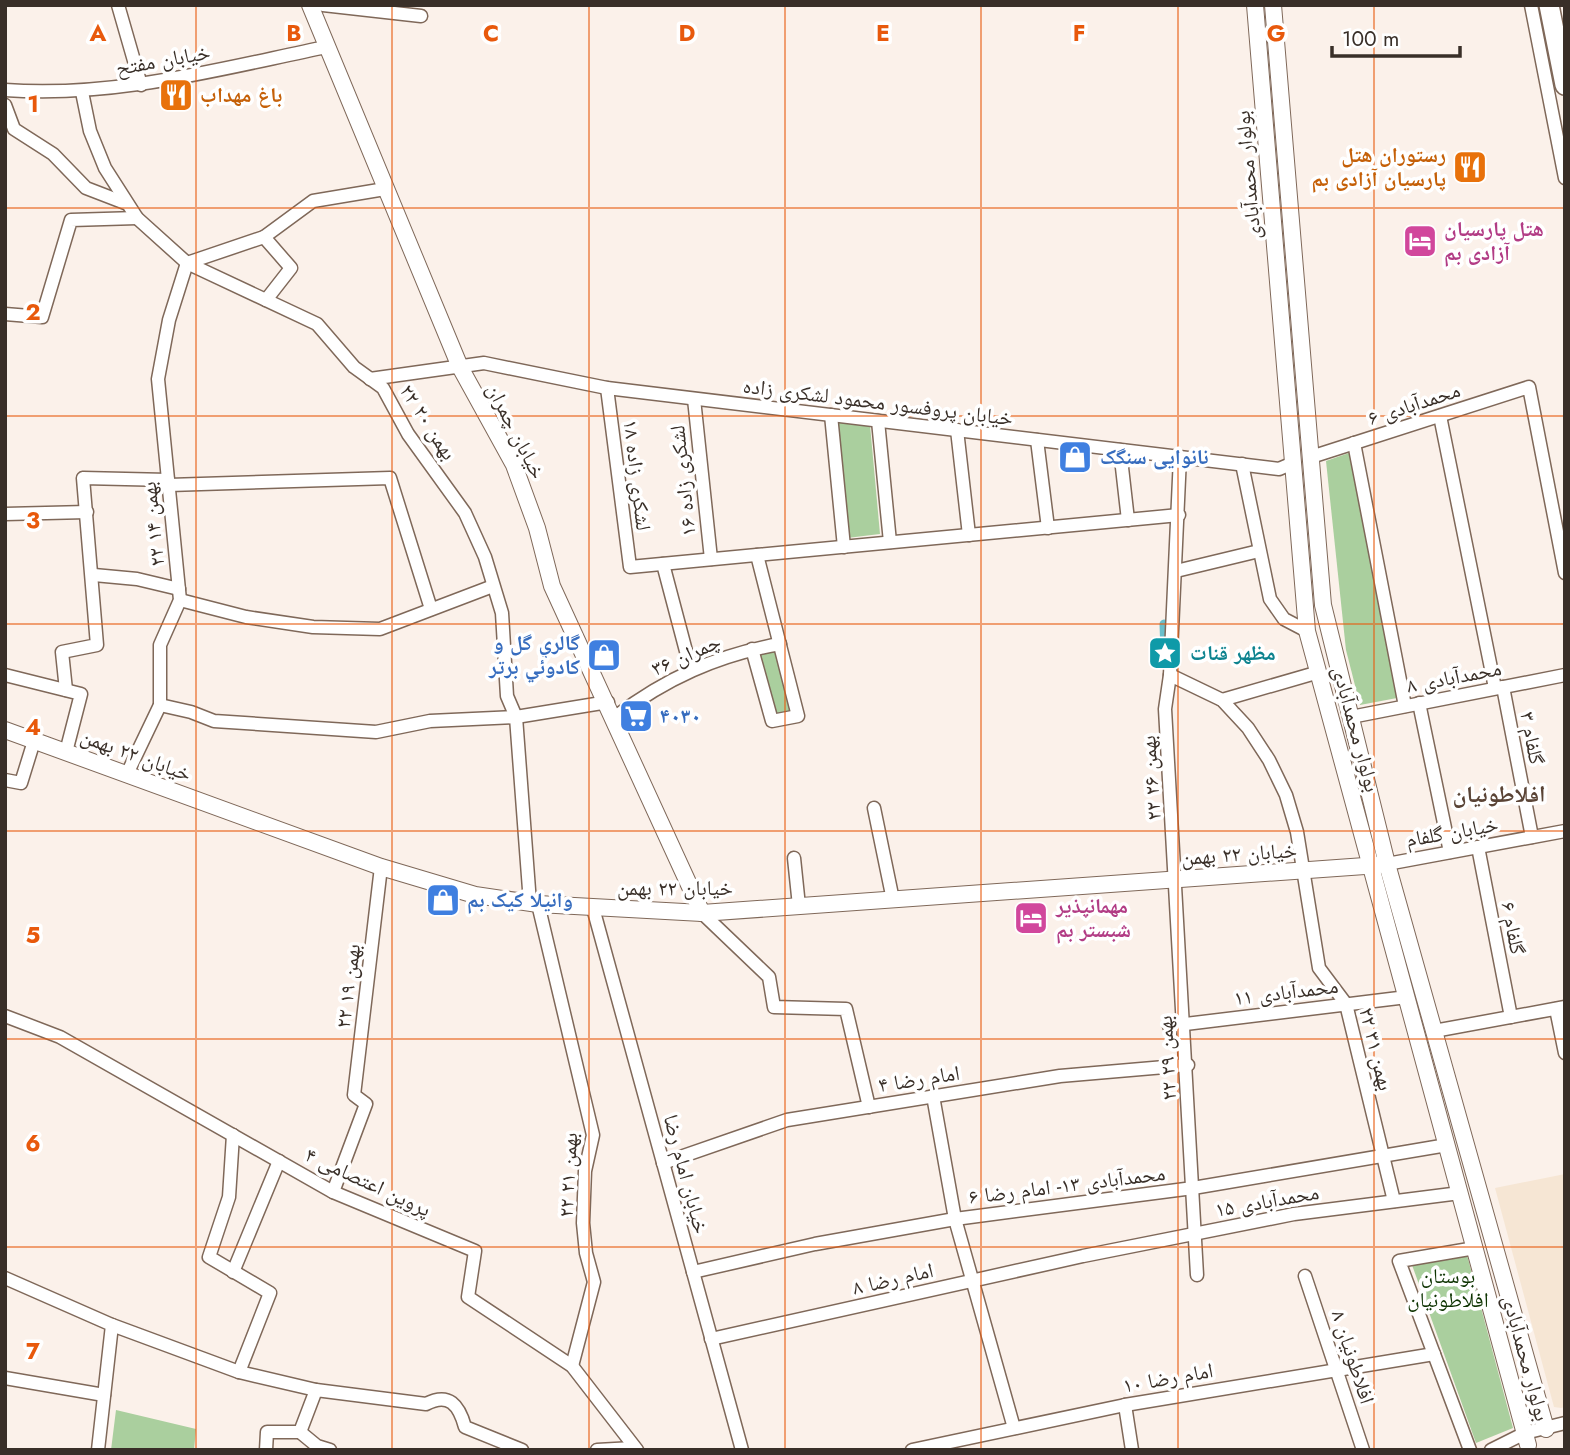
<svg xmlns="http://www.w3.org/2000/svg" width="1570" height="1455" font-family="Jost,'Noto Naskh Arabic',sans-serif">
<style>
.medical{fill:#f6e6d4}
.green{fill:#aacf9e}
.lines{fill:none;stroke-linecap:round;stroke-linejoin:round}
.canal{stroke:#69bfcb;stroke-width:9}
.minor-casing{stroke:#7f6859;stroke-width:15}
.major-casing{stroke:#7f6859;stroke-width:18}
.highway-casing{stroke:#7f6859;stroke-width:22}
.minor{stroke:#fff;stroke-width:12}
.major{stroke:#fff;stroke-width:16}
.highway{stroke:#fff;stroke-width:19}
.grid{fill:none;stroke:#e8590c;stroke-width:2;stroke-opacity:0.55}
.labels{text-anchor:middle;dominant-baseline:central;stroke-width:7;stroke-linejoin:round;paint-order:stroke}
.street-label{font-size:21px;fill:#392f28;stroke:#fff}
.food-label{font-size:21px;font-weight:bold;fill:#c56008;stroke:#fff;text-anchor:start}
.hotel-label{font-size:21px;font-weight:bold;fill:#b23c85;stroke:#fff;text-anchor:start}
.shop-label{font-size:21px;font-weight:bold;fill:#366cbe;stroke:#fff;text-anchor:start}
.culture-label{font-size:21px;font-weight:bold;fill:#0d838f;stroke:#fff;text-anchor:start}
.park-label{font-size:21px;fill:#0d3300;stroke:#fff}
.neighbourhood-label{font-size:23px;font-weight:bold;fill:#5a4436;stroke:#fff}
.grid-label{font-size:23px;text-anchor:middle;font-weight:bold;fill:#e8590c;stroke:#fff;stroke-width:7;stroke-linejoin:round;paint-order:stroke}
</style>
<rect width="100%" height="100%" fill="#fbf1ea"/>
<path class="medical" d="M1565,1174V1407L1561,1408L1554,1407L1495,1188Z"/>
<g class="green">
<path d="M836,421L870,425L880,534L847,538Z"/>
<path d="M1349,453L1397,698L1360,705L1346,650L1326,461Z"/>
<path d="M777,650L794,713L776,718L759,654Z"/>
<path d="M1467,1255L1513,1428L1476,1443L1412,1265Z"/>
<path d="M116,1410L196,1429L194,1450H111Z"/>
</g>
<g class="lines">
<path class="canal" d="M1164,624L1165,653"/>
<g class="minor-casing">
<g id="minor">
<path d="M118,5L141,85"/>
<path d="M323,5L421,16"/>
<path d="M1531,5L1565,178"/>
<path d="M5,90C115,98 219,69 326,47"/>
<path d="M82,92L90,131L105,168L137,218L187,263L317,324L354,367L383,388L408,434L465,513L485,557L502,613L507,696L516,717L530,903"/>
<path d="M5,105L14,129L53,154L86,188L125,203"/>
<path d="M264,237L291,268L266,300"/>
<path d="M5,314L42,317L71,220L137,218"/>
<path d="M370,379L484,363L607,388L1279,469L1293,463"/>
<path d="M607,388L630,567L1179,515"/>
<path d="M694,399L711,559"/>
<path d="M831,415L844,547"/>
<path d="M1440,416L1495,688"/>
<path d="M878,421L890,542"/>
<path d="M957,430L969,535"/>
<path d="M1037,440L1048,528"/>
<path d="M1354,443L1405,706"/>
<path d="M1120,450L1128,520"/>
<path d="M1180,457L1170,675L1165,709L1197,1275"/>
<path d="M1311,457L1529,387L1565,573"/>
<path d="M1242,464L1270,599L1284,619L1307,631"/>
<path d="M169,485L390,478L431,609"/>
<path d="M5,514L87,512"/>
<path d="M663,564L691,670"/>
<path d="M1176,571L1259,551"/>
<path d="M94,575L137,579L179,589"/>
<path d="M180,600L246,617L313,627L380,629L493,586"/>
<path d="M752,649L772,721L798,716L757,555"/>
<path d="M5,675L81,694L66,752"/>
<path d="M1170,675L1222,700L1248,728L1269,760L1286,795L1297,832L1319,968L1346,1004L1394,1201"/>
<path d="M1503,687L1532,837"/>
<path d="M66,690L62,652L97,645L83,478L168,480"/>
<path d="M1222,700L1319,672"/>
<path d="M1419,703L1450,852"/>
<path d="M160,705L191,712L214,721L376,732L430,721L516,717L608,702"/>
<path d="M615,717C665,679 717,655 780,644"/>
<path d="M1351,717L1565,675"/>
<path d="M127,774L160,705V645L180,600L158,379L169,320L187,263L264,237L313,201L385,189"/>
<path d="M5,780L21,783L34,741"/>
<path d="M874,808L893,900"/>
<path d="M1478,847L1511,1017"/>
<path d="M794,858L799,906"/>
<path d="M1387,864L1565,831"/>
<path d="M538,904L593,1135L585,1171L583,1223L586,1253L594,1282L572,1366"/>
<path d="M593,908L742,1450"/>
<path d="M702,913L769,977L774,1007L846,1009L869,1107"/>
<path d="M1556,1009L1565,1053"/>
<path d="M5,1016L60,1037L333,1192L475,1251L468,1297L572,1366L637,1450"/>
<path d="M1169,1026L1407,997"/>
<path d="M1434,1031L1565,1007"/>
<path d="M933,1096L955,1219L1014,1428"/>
<path d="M233,1135L229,1197L209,1257L270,1293L239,1372"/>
<path d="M663,1163L787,1120L1060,1076L1188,1065"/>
<path d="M333,1192L366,1104L354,1095L381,867"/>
<path d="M233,1272L279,1161"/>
<path d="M693,1272L815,1244L955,1219L1193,1188L1447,1145"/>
<path d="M1305,1276L1363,1450"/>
<path d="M5,1278L112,1325L98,1450"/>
<path d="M112,1325L239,1372L316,1390"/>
<path d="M711,1339L1083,1256L1294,1214L1460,1193"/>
<path d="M5,1378L104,1395"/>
<path d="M1125,1405L1132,1450"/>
<path d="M300,1432L317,1446L330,1450"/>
<path d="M266,1450L267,1432H300L316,1390L426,1404C449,1392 459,1405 465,1427L522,1450"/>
<path d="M597,1450L633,1448"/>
<path d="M912,1450L1125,1405L1434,1354"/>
<path d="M1470,1450L1399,1261L1475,1248"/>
<path d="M1491,1450L1525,1433L1565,1423"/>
</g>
</g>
<g class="major-casing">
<g id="major">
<path d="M310,5L460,367L514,465L537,528L552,586L702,913"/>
<path d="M1255,5L1307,631L1528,1445"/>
<path d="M1273,5L1323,605L1387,864L1546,1429"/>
<path d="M5,730L381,867L475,895L538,904L702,913L1379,865"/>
</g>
</g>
<g class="highway-casing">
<path id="highway" d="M1549,5L1565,85"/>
</g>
<use href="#minor" class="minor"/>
<use href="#major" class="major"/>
<use href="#highway" class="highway"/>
</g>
<path class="grid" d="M196,5V1450M392,5V1450M589,5V1450M785,5V1450M981,5V1450M1178,5V1450M1374,5V1450M5,208H1565M5,416H1565M5,624H1565M5,831H1565M5,1039H1565M5,1247H1565"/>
<defs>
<g id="restaurant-square" transform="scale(1.75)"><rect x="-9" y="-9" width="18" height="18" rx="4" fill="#e8710a" stroke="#fff"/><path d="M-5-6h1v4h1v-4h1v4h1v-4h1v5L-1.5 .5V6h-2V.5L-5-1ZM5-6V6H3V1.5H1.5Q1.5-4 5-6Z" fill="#fff"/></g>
<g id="hotel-square" transform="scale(1.75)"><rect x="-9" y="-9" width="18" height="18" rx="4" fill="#d1479c" stroke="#fff"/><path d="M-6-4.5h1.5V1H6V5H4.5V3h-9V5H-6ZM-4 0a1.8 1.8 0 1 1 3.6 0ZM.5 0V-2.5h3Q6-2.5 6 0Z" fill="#fff"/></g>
<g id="shop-square" transform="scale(1.75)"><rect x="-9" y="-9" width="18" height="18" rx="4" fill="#3f7fe0" stroke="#fff"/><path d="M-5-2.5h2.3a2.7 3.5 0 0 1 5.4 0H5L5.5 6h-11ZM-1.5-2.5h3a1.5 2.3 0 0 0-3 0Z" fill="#fff"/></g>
<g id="sight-square" transform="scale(1.75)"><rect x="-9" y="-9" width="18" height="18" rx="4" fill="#0f9aa8" stroke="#fff"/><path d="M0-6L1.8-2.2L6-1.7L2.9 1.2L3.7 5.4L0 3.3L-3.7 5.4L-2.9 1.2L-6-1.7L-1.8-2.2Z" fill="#fff"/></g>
<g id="supermarket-square" transform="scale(1.75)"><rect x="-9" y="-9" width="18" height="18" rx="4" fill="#3f7fe0" stroke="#fff"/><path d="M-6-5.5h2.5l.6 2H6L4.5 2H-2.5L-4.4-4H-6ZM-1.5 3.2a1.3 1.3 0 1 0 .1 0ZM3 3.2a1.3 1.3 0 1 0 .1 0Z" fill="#fff"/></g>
</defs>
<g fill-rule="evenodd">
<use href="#restaurant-square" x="176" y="95"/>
<use href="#restaurant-square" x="1470" y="167"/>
<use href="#hotel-square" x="1420" y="241"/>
<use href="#shop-square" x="1075" y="457"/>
<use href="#sight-square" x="1165" y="653"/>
<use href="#shop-square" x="604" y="655"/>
<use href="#supermarket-square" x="636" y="716"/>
<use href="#shop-square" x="443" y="900"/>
<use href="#hotel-square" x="1031" y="918"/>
</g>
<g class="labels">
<g class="street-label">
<text transform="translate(163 60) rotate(-10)">خیابان مفتح</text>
<text transform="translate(1248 175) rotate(-95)">بولوار محمدآبادی</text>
<text transform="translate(878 402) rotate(7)">خیابان پروفسور محمود لشکری زاده</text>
<text transform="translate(1414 404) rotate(-18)">محمدآبادی ۶</text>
<text transform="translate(428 422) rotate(57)">۲۲ بهمن ۲۰</text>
<text transform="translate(516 431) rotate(63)">خیابان چمران</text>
<text transform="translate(637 475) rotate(83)">لشکری زاده ۱۸</text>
<text transform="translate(683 481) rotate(-96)">لشکری زاده ١۶</text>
<text transform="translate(153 524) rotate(-96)">۲۲ بهمن ۱۴</text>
<text transform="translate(686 655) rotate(-24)">چمران ۳۶</text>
<text transform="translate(1454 677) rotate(-11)">محمدآبادی ۸</text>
<text transform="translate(1356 729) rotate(75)">بولوار محمدآبادی</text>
<text transform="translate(1532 738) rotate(79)">گلفام ۳</text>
<text transform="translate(136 755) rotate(20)">خیابان ۲۲ بهمن</text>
<text transform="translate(1151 778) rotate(-94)">۲۲ بهمن ۲۶</text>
<text transform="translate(1452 832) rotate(-10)">خیابان گلفام</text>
<text transform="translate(1239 854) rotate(-4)">خیابان ۲۲ بهمن</text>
<text x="675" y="888">خیابان ۲۲ بهمن</text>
<text transform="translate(1513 928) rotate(79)">گلفام ۶</text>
<text transform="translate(348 986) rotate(-83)">۲۲ بهمن ۱۹</text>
<text transform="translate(1286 992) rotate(-7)">محمدآبادی ۱۱</text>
<text transform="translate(1376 1049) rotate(76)">۲۲ بهمن ۳۱</text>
<text transform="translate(1167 1058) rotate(-93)">۲۲ بهمن ۲۹</text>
<text transform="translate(919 1079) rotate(-9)">امام رضا ۴</text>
<text transform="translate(686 1174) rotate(75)">خیابان امام رضا</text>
<text transform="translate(568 1175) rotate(-87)">۲۲ بهمن ۲۱</text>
<text transform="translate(368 1182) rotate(25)">پروین اعتصامی ۴</text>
<text transform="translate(1067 1185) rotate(-7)">محمدآبادی ۱۳- امام رضا ۶</text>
<text transform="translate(1267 1201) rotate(-10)">محمدآبادی ۱۵</text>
<text transform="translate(893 1279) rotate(-13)">امام رضا ۸</text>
<text transform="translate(1353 1357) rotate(72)">افلاطونیان ۸</text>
<text transform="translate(1526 1358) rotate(75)">بولوار محمدآبادی</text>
<text transform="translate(1168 1378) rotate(-10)">امام رضا ۱۰</text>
</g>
<g class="food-label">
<text x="200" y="95">باغ مهداب</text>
<text x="1446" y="155" text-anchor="end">رستوران هتل<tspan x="1446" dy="24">پارسیان آزادی بم</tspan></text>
</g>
<g class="hotel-label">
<text x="1444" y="229">هتل پارسیان<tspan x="1444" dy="24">آزادی بم</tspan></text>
<text x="1056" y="906">مهمانپذیر<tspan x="1056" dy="24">شبستر بم</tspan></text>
</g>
<g class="shop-label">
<text x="1100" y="457">نانوایی سنگک</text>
<text x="580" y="643" text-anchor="end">گالري گل و<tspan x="580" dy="24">كادوئي برتر</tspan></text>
<text x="660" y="716">۴۰۳۰</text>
<text x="467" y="900">وانیلا کیک بم</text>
</g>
<g class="culture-label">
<text x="1190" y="653">مظهر قنات</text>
</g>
<g class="park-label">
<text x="1448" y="1276">بوستان<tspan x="1448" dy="24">افلاطونیان</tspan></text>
</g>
<g class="neighbourhood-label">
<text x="1499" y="794">افلاطونیان</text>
</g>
</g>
<g class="grid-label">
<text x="98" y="41">A</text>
<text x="294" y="41">B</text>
<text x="491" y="41">C</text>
<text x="687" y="41">D</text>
<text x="883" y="41">E</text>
<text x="1079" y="41">F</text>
<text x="1276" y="41">G</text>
<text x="33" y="112">1</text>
<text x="33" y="320">2</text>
<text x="33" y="528">3</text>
<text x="33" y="735">4</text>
<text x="33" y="943">5</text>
<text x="33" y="1151">6</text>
<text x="33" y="1359">7</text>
</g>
<rect width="1570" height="1455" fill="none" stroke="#392f28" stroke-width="14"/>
<path d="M1332 46v10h128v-10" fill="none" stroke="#392f28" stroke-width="3.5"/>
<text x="1342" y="46" font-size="21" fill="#392f28" stroke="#ffffff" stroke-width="5" paint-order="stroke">100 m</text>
</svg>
